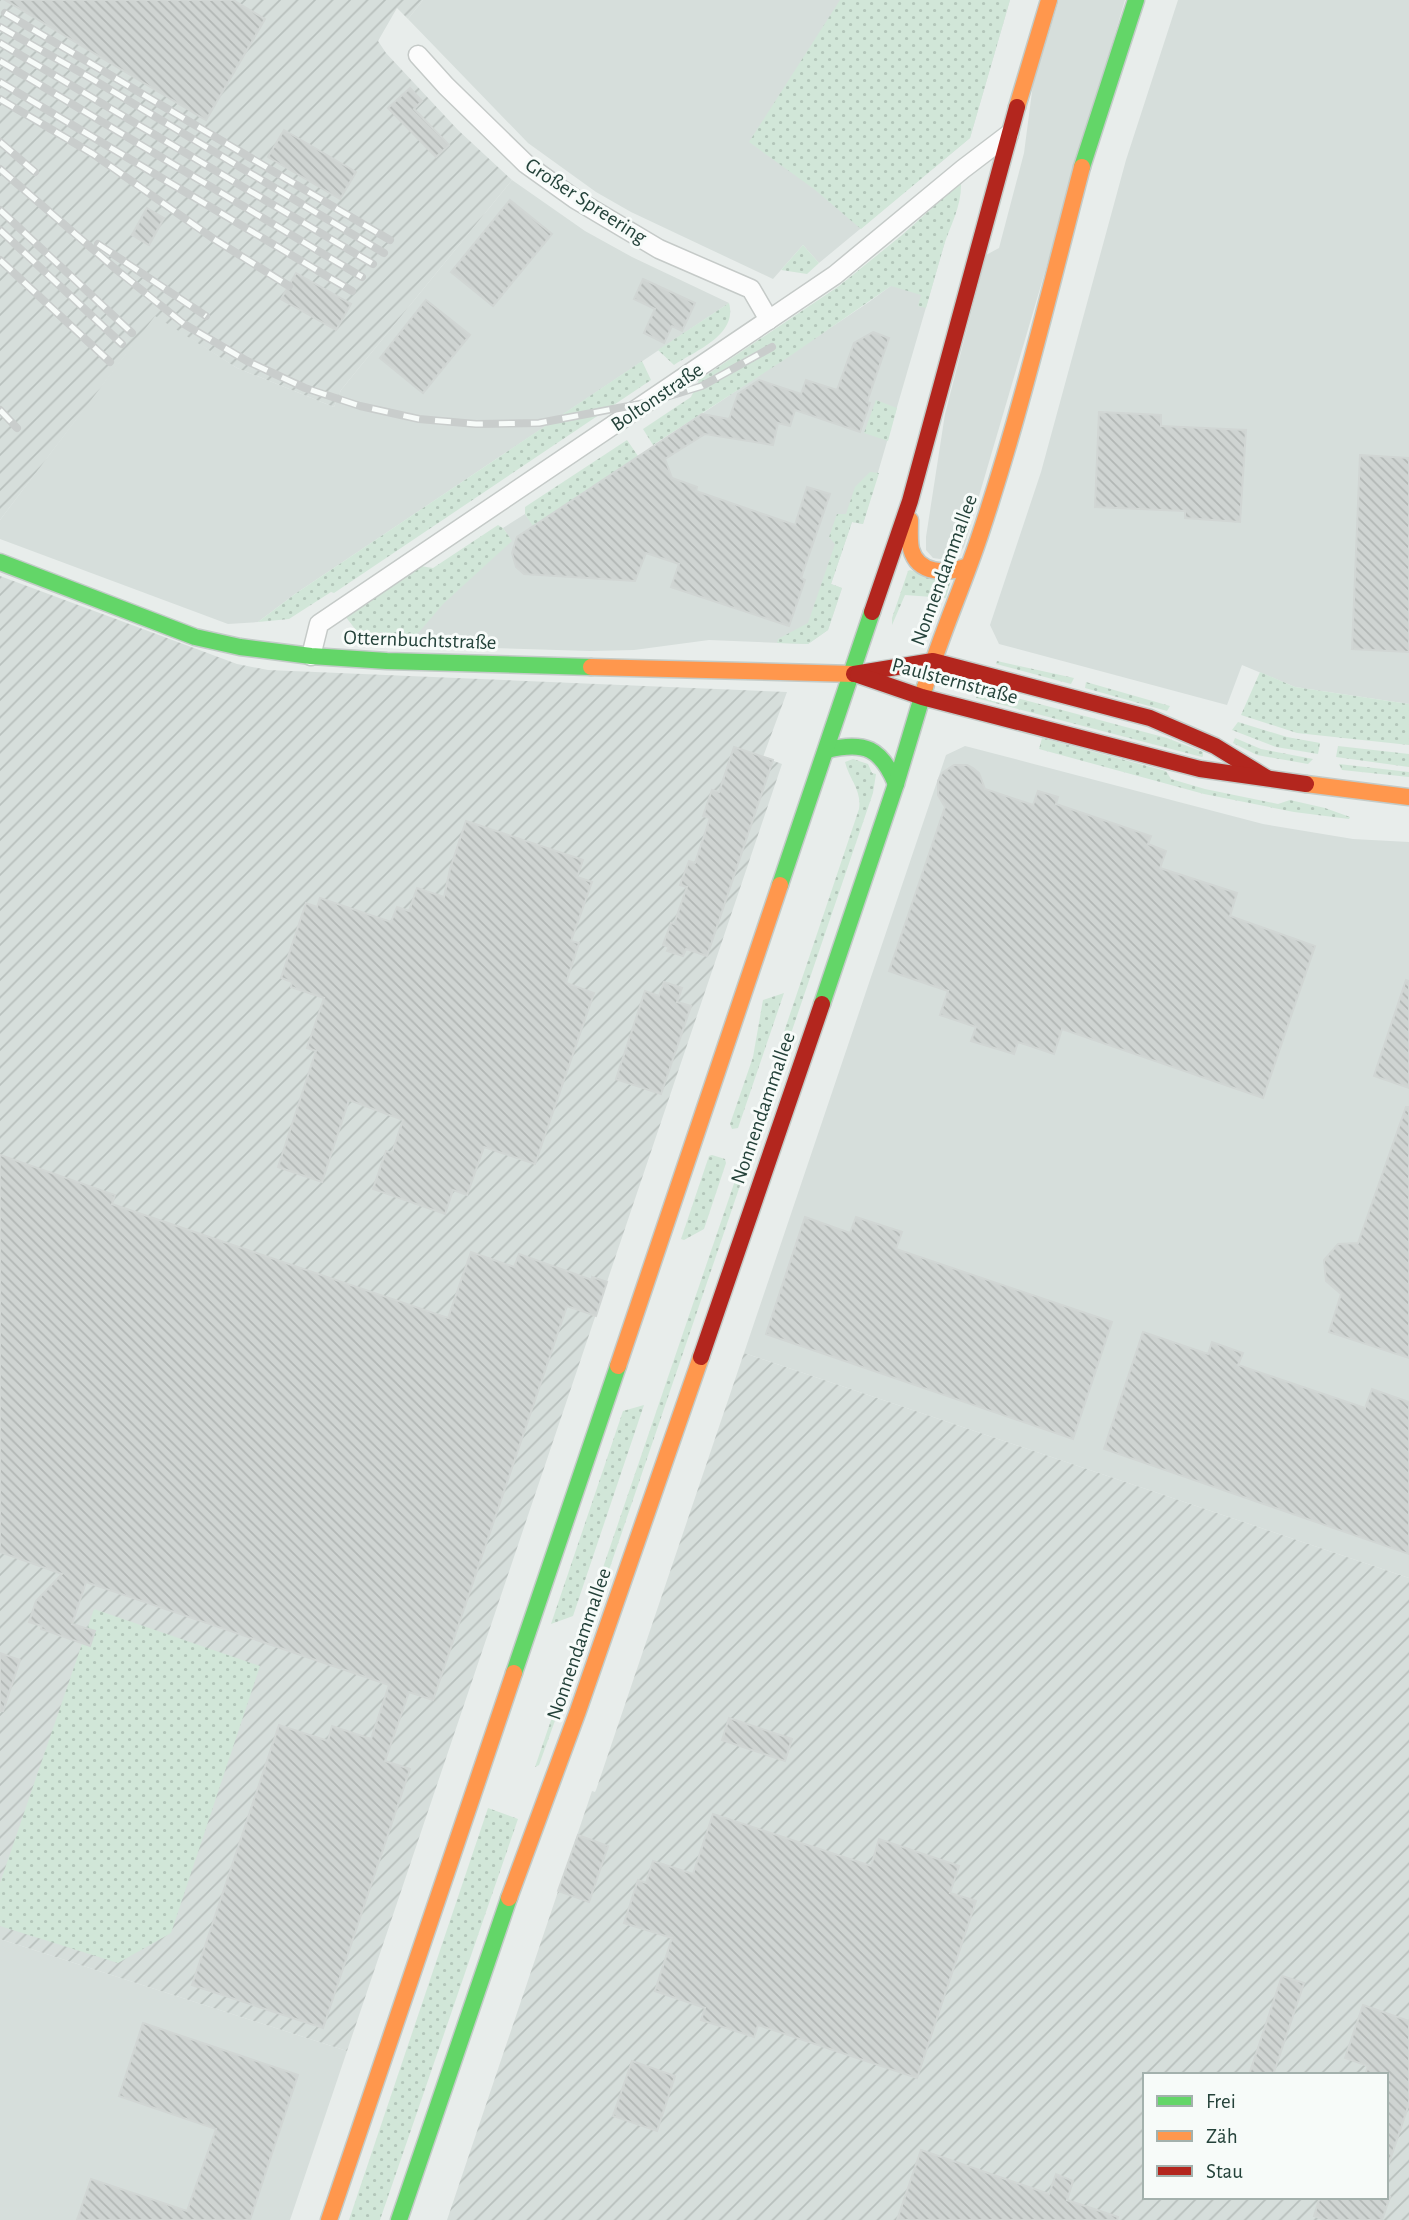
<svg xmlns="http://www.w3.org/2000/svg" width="1409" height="2220" font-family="'Alegreya Sans',sans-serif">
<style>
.built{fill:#d6dedb}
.industrial{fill:url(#industrial-furrows);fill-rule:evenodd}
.green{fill:url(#green-dots)}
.building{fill:url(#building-back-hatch);stroke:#d1d6d4;stroke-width:2}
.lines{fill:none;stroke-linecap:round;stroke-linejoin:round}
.street-casing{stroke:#c5cac8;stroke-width:21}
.fast-casing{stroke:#c3cbc8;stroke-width:19}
.slow-casing{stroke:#c3cbc8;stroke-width:19}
.jam-casing{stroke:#c3cbc8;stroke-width:19}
.street{stroke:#fcfcfc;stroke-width:18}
.fast{stroke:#63d668;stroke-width:16}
.slow{stroke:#ff974d;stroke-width:16}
.jam{stroke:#b3261e;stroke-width:16}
.rail-casing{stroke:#c9cdcc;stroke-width:8}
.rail{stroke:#f7fbf9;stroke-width:5;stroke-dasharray:16;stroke-linecap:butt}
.labels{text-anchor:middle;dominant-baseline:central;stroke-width:6;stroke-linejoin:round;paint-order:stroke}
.street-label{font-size:21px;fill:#24423a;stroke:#f7fbf9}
</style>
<defs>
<pattern id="industrial-furrows" width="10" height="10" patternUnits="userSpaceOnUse" patternTransform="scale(1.75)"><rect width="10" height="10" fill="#d6dedb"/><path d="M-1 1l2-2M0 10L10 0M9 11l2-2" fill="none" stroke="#b8c0bd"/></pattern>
<pattern id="green-dots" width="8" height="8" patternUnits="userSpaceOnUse" patternTransform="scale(1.75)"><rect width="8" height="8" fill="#d1e6d8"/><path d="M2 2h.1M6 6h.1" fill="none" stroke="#b3c6ba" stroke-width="1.8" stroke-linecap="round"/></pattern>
<pattern id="building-back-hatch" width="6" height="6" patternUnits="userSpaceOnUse" patternTransform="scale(1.75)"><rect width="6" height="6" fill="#cfd4d2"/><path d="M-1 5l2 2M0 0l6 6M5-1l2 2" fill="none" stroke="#b2b7b5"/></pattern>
</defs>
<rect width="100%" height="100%" fill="#e8edeb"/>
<g class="built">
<path d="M423,0H1010L970,138L819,263L803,245L773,279L631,212L596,192L528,143L408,19Z"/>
<path d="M1059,0H1125L964,547L956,557L947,560L933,558L926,550V537L945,414L986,255L999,248L1024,153L1033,84Z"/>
<path d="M1178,0H1409V704L1295,687L1242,665L1227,705L999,644L990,625L1041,472L1126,160Z"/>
<path d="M512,180L585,231L632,257L729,303L295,594L258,622L228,624L0,539V520L155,315L237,368L334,407L341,390Z"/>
<path d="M945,242L863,524L852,522L831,584L842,588L828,630L808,644L709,640L634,650L590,651L358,644L511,540L503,528L525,514L534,526L869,302L907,274Z"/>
<path d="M965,746L1263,824L1353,839L1409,842V1578L744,1353L946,755Z"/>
<path d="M0,1939L347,2051L290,2220H0Z"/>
</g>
<g class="industrial">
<path d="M0,0H423L408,19L397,8L378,41L386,53L458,130L512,180L341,390L334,407L237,368L155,316L0,520Z"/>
<path d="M0,576L237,664L268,670L787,692L763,757L782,764L347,2051L0,1939Z"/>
<path d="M744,1353L1409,1578V2220H447L592,1791L595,1792L596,1790ZM1145,2075H1386V2197H1145Z"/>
</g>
<g class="green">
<path d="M840,0H1010L970,138L861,229L814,189L749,142Z"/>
<path d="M961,182C962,205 951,224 944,245C938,266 932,287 926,308L918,306L921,295L891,286L790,356L653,445L643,429L691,397L699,380L839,286L902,235Z"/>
<path d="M803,245L819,263L807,274L781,270Z"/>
<path d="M729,303C738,335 695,351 674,365L658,350Z"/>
<path d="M642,361L651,380L334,593L331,592L289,619L258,622L295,594Z"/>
<path d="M876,400L897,408L888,441L864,433Z"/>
<path d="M627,440L638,456L533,526L525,514V507Z"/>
<path d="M870,472L879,473L863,524L852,522L831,584L842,588L828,630L808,644L777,643L778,639L808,623L835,544L829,537L837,514H846L855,487Z"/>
<path d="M498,525L503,528L512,541L443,604L408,645L358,644L349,642L359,634L345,616L420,566L433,568Z"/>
<path d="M910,570L950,583L946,598L905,595L892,625V618L908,571Z"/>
<path d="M997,661L1074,678L1071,684L996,664Z"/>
<path d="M1260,672L1295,687L1409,704V745L1297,733L1241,715Z"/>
<path d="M1086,682L1170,706L1167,711L1085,688Z"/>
<path d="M979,688L1167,738L1203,752V756L1202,757L976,698Z"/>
<path d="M1238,722L1287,737L1320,743L1318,754L1276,747L1232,730Z"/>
<path d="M1042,738L1166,771L1171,779L1205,789L1278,804L1290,800L1325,808L1350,817L1349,819L1294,812L1204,794L1039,749Z"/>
<path d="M1235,738L1261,749L1313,759L1308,764L1257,755L1233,743Z"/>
<path d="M1338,746L1409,754V767L1336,757Z"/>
<path d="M853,759L868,764L872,773L876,774L873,793L756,1136H752L750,1133L859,809C862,790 849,779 845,762Z"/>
<path d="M1339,764L1409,772V777L1342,770Z"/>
<path d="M784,993L738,1128L732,1129L730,1124L753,1057L763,1000Z"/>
<path d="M712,1155L725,1159L726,1163L704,1229L684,1240L681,1239L709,1156Z"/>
<path d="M740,1166L745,1168V1171L606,1579L539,1765L535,1767Z"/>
<path d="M644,1405L573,1616L551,1624L623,1411Z"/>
<path d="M94,1609L260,1666L171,1933L118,1963L0,1926V1883Z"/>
<path d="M488,1808L518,1819L380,2220H349Z"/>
</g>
<g class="building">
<path d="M5,0H233L265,19L206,120Z"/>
<path d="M410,88L422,101L414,109L449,145L436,157L388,108Z"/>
<path d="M284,130L356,172L340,199L268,157Z"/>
<path d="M510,200L552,234L493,306L451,272Z"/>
<path d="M147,208L164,218L149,245L132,235Z"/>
<path d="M296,273L351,304L336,330L281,299Z"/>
<path d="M643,279L695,303L682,331L672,326L664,343L644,333L655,309L634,299Z"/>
<path d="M426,300L470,335L423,393L380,358Z"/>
<path d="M873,332L889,338L867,402L870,403L860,432L795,410L790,426L778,423L773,445L705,434L665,459L672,478L697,487L696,491L795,525L807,487L830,494L801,578L805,580L789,626L671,587L679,564L646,553L635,581L524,574L516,567L512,553L517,537L702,414L729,419L738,394L759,380L801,394L806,380L837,390L854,343Z"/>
<path d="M1099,412L1161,415V426L1246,430L1240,522L1185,518V511L1095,507Z"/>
<path d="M1360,455L1409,458V652L1352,649Z"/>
<path d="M734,747L773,760L707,956L686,949L683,956L667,951L669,947L663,945L671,923L674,924L687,887L680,885L689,861L695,863L710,818L703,816L712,790L719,792Z"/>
<path d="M954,765H967L973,768L979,773L985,789L1033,805L1038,791L1058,797L1056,804L1151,836L1148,844L1166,851L1160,868L1237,893L1230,916L1315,946L1263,1098L1062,1029L1054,1054L1018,1042L1014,1054L971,1041L976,1027L940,1015L948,991L889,971L945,807L938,795V781L942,773Z"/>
<path d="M466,821L583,860L577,877L592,882L571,941L579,943L566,983L594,993L535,1164L484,1147L467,1195L453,1190L445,1214L373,1189L386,1151L392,1153L403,1120L349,1100L322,1182L278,1167L316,1051L307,1048L324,998L291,987L292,982L281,978L306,903L317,907L320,898L391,922L397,907L409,911L417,888L444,897L450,869Z"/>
<path d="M1406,980L1409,981V1088L1374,1076Z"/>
<path d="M664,982L682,988L677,1002L691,1006L661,1094L616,1079L645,991L659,996Z"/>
<path d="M1406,1107H1409V1358L1329,1332L1341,1294L1326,1281L1324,1260L1338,1244L1358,1243Z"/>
<path d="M0,1155L115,1195L112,1204L448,1318L471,1252L514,1267L519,1254L592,1280V1277L607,1282L596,1316L567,1306L433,1700L409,1692L385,1761L410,1769L323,2028L192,1985L279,1725L328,1741L332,1726L371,1739L389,1685L86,1582L72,1624L95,1631L90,1646L41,1629L42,1626L29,1622L36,1601L62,1574L0,1552Z"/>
<path d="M805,1217L850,1233L856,1217L902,1232L896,1249L1112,1322L1073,1439L766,1334Z"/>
<path d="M1143,1332L1208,1354L1212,1342L1243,1353L1238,1365L1365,1408L1372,1389L1409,1402V1554L1104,1449Z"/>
<path d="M0,1653L20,1660L3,1711H0Z"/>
<path d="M729,1718L792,1739L785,1761L722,1740Z"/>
<path d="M713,1814L871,1866L879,1839L959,1866L950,1893L976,1901L917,2078L758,2025L754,2037L701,2020L705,2008L655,1991L672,1938L624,1923L638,1880L646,1883L653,1861L693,1874Z"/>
<path d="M578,1835L608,1846L589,1902L558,1891Z"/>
<path d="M1282,1976L1304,1983L1273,2075H1249Z"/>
<path d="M1363,2005L1409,2021V2104L1389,2163H1386V2075H1365L1368,2066L1345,2058Z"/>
<path d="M143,2023L298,2075L250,2220H77L91,2179L187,2211L216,2129L119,2096Z"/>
<path d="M632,2061L675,2076L657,2131L613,2116Z"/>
<path d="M921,2150L1049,2194L1056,2174L1073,2181L1067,2200L1118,2217L1117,2220H897Z"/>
<path d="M1320,2197H1390L1382,2220H1326L1314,2216Z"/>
</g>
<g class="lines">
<g class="street-casing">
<g id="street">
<path d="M418,55L446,86L526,164L575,199L659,249L751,289L769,320"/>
<path d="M311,656L319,624L835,275L963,169L1009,134"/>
</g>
</g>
<g class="fast-casing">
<g id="fast">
<path d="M1082,167L1136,0"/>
<path d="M0,562L195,637L240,647L311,656L387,661L591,667"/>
<path d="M827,750C865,741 881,748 896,784"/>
<path d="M780,885L872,612"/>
<path d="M822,1004L896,784L925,687"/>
<path d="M514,1673L618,1366"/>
<path d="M399,2220L509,1898"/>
</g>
</g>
<g class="slow-casing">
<g id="slow">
<path d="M1017,107L1049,0"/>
<path d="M910,520C910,529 909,539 911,549C918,575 947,574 968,566"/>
<path d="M591,667L854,674"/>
<path d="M925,687C941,634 964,584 981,532C1021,412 1050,289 1082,167"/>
<path d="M1306,784L1409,797"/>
<path d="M618,1366L780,885"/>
<path d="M509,1898L578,1711L701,1357"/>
<path d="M329,2220L514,1673"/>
</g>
</g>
<g class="jam-casing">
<g id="jam">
<path d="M872,612L910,501L1017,107"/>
<path d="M854,674L933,661L1150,718L1215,746L1267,778"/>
<path d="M858,675L922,697L1200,769L1306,784"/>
<path d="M701,1357L822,1004"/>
</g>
</g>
<use href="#street" class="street"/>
<use href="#fast" class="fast"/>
<use href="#slow" class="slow"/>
<use href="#jam" class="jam"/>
<g class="rail-casing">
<g id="rail">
<path d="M5,13L390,240"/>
<path d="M0,27L87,76L384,253"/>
<path d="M0,43L373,264"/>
<path d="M0,61L362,277"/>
<path d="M0,82L352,291"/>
<path d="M0,99L93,154L214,239L289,286"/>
<path d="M0,142L35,172"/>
<path d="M0,169L118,271L184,324L247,361L305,388L360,406L419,419L476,424L539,423L650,402L702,386L772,347"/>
<path d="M0,210L132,333"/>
<path d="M0,230L122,344"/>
<path d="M98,244L206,316"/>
<path d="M0,260L110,362"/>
<path d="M0,410L17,428"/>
</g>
</g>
<use href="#rail" class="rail"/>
</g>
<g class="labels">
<g class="street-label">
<text transform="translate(586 201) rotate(33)">Großer Spreering</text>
<text transform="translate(657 397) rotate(-34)">Boltonstraße</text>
<text transform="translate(944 570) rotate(-70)">Nonnendammallee</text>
<text transform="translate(420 640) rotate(2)">Otternbuchtstraße</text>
<text transform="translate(955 681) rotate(15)">Paulsternstraße</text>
<text transform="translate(763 1108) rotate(-71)">Nonnendammallee</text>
<text transform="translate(579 1644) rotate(-71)">Nonnendammallee</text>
</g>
</g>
<rect x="1143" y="2073" width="245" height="126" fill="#f7fbf9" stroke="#a3b1ad" stroke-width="2"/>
<rect x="1157" y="2096" width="35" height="10" fill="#63d668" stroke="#a3b1ad" stroke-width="2"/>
<text x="1206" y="2108" font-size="21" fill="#24423a">Frei</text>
<rect x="1157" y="2131" width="35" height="10" fill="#ff974d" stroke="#a3b1ad" stroke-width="2"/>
<text x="1206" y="2143" font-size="21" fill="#24423a">Zäh</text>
<rect x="1157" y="2166" width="35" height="10" fill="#b3261e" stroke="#a3b1ad" stroke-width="2"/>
<text x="1206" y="2178" font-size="21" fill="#24423a">Stau</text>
</svg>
